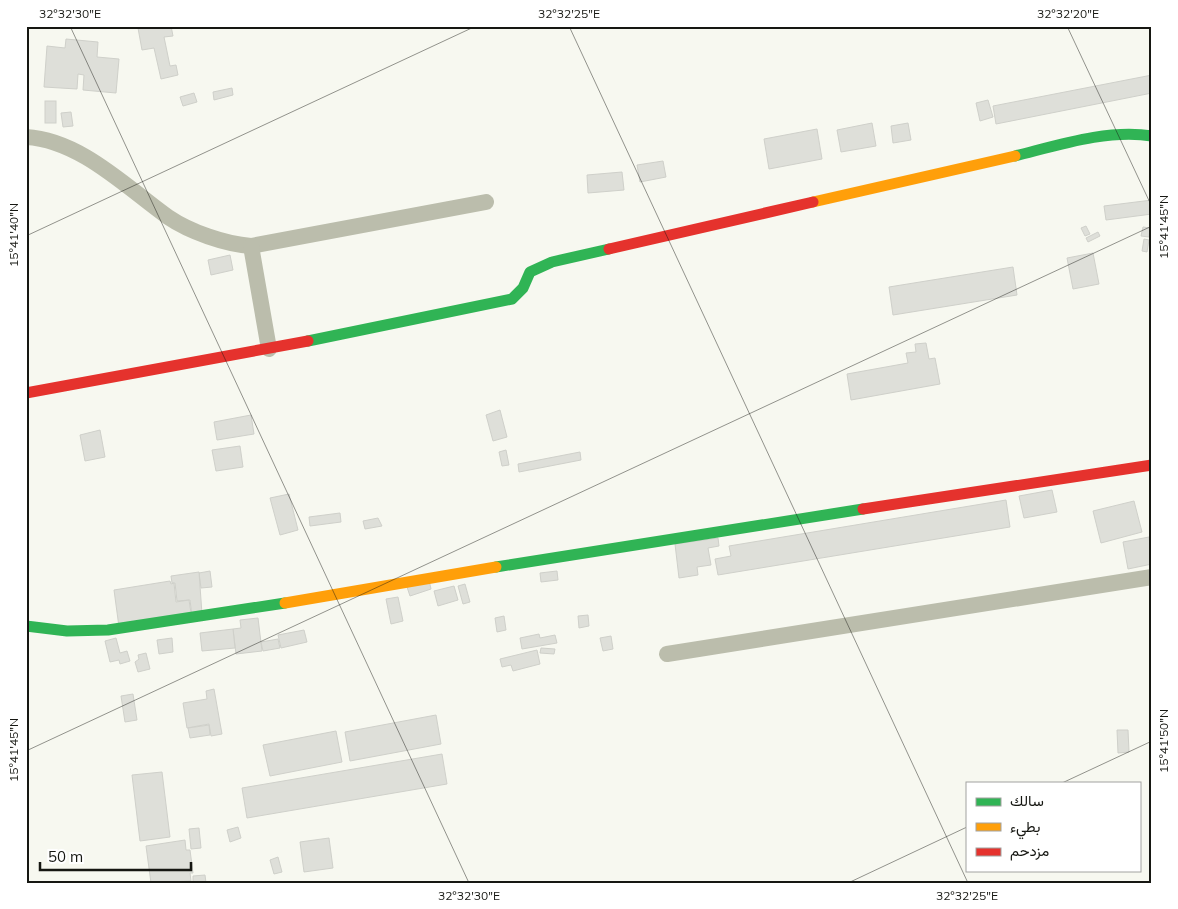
<svg xmlns="http://www.w3.org/2000/svg" width="1178" height="909" font-family="Mulish,Vazirmatn,sans-serif">
<style>
.building{fill:#dedfd9;stroke:#cfd0ca}
.lines{fill:none;stroke-linecap:round;stroke-linejoin:round}
.street{stroke:#bbbdac;stroke-width:16}
.fast{stroke:#30b455;stroke-width:11}
.slow{stroke:#ff9f0a;stroke-width:11}
.jam{stroke:#e5322d;stroke-width:11}
.ticks{fill:none;stroke:#161712;stroke-width:1;stroke-opacity:0.45}
.neatline{fill:none;stroke:#161712;stroke-width:2}
.ticks-label{font-size:12px;text-anchor:middle;fill:#161712}
</style>
<rect width="100%" height="100%" fill="#f7f8f0"/>
<g class="building">
<path d="M147,26H171L173,36L164,37L170,66L176,65L178,75L161,79L154,48L142,50L138,28Z"/>
<path d="M66,39L98,42L97,57L119,59L116,93L83,90L84,75L78,74L77,89L44,87L47,46L65,48Z"/>
<path d="M1152,75V93L996,124L993,106Z"/>
<path d="M232,88L233,95L214,100L213,92Z"/>
<path d="M194,93L197,102L183,106L180,97Z"/>
<path d="M988,100L993,117L980,121L976,103Z"/>
<rect x="45" y="101" width="11" height="22"/>
<path d="M71,112L73,126L63,127L61,113Z"/>
<path d="M872,123L876,146L841,152L837,130Z"/>
<path d="M908,123L911,140L893,143L891,126Z"/>
<path d="M817,129L822,159L769,169L764,139Z"/>
<path d="M663,161L666,177L640,182L637,165Z"/>
<path d="M622,172L624,190L588,193L587,175Z"/>
<path d="M1152,200V214L1106,220L1104,206Z"/>
<path d="M1086,226L1090,234L1085,236L1081,228Z"/>
<path d="M1143,227L1150,228L1149,237L1141,236Z"/>
<path d="M1098,232L1100,236L1088,242L1086,238Z"/>
<path d="M1144,239L1149,240L1147,252L1142,251Z"/>
<path d="M1093,253L1099,284L1073,289L1067,258Z"/>
<path d="M230,255L233,270L211,275L208,260Z"/>
<path d="M1013,267L1017,295L893,315L889,287Z"/>
<path d="M926,343L929,359L935,358L940,384L851,400L847,374L908,363L906,353L916,352L915,344Z"/>
<path d="M500,410L507,437L493,441L486,415Z"/>
<path d="M251,415L254,434L217,440L214,422Z"/>
<path d="M100,430L105,457L85,461L80,435Z"/>
<path d="M240,446L243,467L216,471L212,450Z"/>
<path d="M506,450L509,465L502,466L499,452Z"/>
<path d="M580,452L581,460L519,472L518,464Z"/>
<path d="M1052,490L1057,512L1024,518L1019,496Z"/>
<path d="M289,494L298,530L280,535L270,498Z"/>
<path d="M1006,500L1010,527L718,575L715,559L731,556L729,546Z"/>
<path d="M1134,501L1142,532L1101,543L1093,511Z"/>
<path d="M340,513L341,522L310,526L309,517Z"/>
<path d="M378,518L382,526L365,529L363,521Z"/>
<path d="M1149,537L1152,564L1128,569L1123,542Z"/>
<path d="M718,538L719,546L708,548L711,565L697,567L698,575L679,578L675,544Z"/>
<path d="M210,571L212,587L201,588L199,573Z"/>
<path d="M557,571L558,580L541,582L540,573Z"/>
<path d="M199,572L202,614L192,616L190,600L177,601L175,583H172L171,576Z"/>
<path d="M429,580L431,589L410,596L407,587Z"/>
<path d="M170,581L171,584L174,583L176,602L189,600L191,613L119,627L114,590Z"/>
<path d="M465,584L470,602L463,604L458,586Z"/>
<path d="M454,586L458,600L438,606L434,591Z"/>
<path d="M398,597L403,621L391,624L386,599Z"/>
<path d="M588,615L589,626L579,628L578,616Z"/>
<path d="M504,616L506,630L497,632L495,618Z"/>
<path d="M258,618L262,651L236,654L233,629L241,628L240,620Z"/>
<path d="M233,629L235,648L202,651L200,633Z"/>
<path d="M304,630L307,642L281,648L278,635Z"/>
<path d="M539,634L540,638L555,635L557,643L522,649L520,638Z"/>
<path d="M611,636L613,649L603,651L600,638Z"/>
<path d="M116,638L120,653L127,651L130,661L120,664L119,660L110,662L105,641Z"/>
<path d="M172,638L173,652L159,654L157,640Z"/>
<path d="M278,639L280,648L263,651L261,642Z"/>
<path d="M541,648L555,649L554,654L540,653Z"/>
<path d="M537,650L540,664L513,671L511,665L502,667L500,659Z"/>
<path d="M146,653L150,669L138,672L135,662L139,659L138,655Z"/>
<path d="M214,689L222,734L211,736L209,724L187,728L183,703L207,699L206,691Z"/>
<path d="M133,694L137,720L125,722L121,696Z"/>
<path d="M436,715L441,744L350,761L345,732Z"/>
<path d="M209,725L210,735L190,738L188,728Z"/>
<path d="M1117,730H1128L1129,752L1118,753Z"/>
<path d="M336,731L342,762L270,776L263,745Z"/>
<path d="M442,754L447,784L247,818L242,788Z"/>
<path d="M162,772L170,837L140,841L132,775Z"/>
<path d="M238,827L241,838L230,842L227,830Z"/>
<path d="M199,828L201,848L191,849L189,829Z"/>
<path d="M329,838L333,868L304,872L300,842Z"/>
<path d="M185,840L186,850H190L193,873H190L191,881L151,883L146,846Z"/>
<path d="M278,857L282,872L274,874L270,860Z"/>
<path d="M205,875L206,883H193V876Z"/>
</g>
<g class="lines">
<g class="street">
<path d="M26,137C80,140 126,187 168,217C190,232 225,244 251,246L486,202"/>
<path d="M251,246L269,349"/>
<path d="M667,654L1152,577"/>
</g>
<g class="fast">
<path d="M1015,156C1059,145 1107,129 1152,136"/>
<path d="M308,341L512,299L523,288L530,272L552,262L609,249"/>
<path d="M496,567L863,509"/>
<path d="M26,626L67,631L108,630L285,603"/>
</g>
<g class="slow">
<path d="M813,202L1015,156"/>
<path d="M285,603L496,567"/>
</g>
<g class="jam">
<path d="M609,249L813,202"/>
<path d="M26,393L308,341"/>
<path d="M863,509L1152,465"/>
</g>
</g>
<path class="ticks" d="M70,26L469,883M569,26L968,883M1067,26L1152,207M26,236L476,26M26,751L1152,226M1062,783L1152,741M848,883L967,827"/>
<rect width="1178" height="909" fill="none" stroke="#ffffff" stroke-width="55"/>
<rect x="966" y="782" width="175" height="90" fill="#ffffff" stroke="#a2a2a0"/>
<rect x="976" y="798" width="25" height="8" fill="#30b455" stroke="#a2a2a0"/>
<text x="1010" y="806" font-size="15" fill="#161712">سالك</text>
<rect x="976" y="823" width="25" height="8" fill="#ff9f0a" stroke="#a2a2a0"/>
<text x="1010" y="832" font-size="15" fill="#161712">بطيء</text>
<rect x="976" y="848" width="25" height="8" fill="#e5322d" stroke="#a2a2a0"/>
<text x="1010" y="856" font-size="15" fill="#161712">مزدحم</text>
<path d="M40 862v8h151v-8" fill="none" stroke="#161712" stroke-width="2.5"/>
<text x="48" y="862" font-size="15" fill="#161712" stroke="#ffffff" stroke-width="4" paint-order="stroke">50 m</text>
<rect x="28" y="28" width="1122" height="854" class="neatline"/>
<g class="ticks-label">
<text x="70" y="18">32°32'30"E</text>
<text x="569" y="18">32°32'25"E</text>
<text x="1068" y="18">32°32'20"E</text>
<text transform="translate(1164 227) rotate(-90)" y="4">15°41'45"N</text>
<text transform="translate(14 235) rotate(-90)" y="4">15°41'40"N</text>
<text transform="translate(1164 741) rotate(-90)" y="4">15°41'50"N</text>
<text transform="translate(14 750) rotate(-90)" y="4">15°41'45"N</text>
<text x="469" y="900">32°32'30"E</text>
<text x="967" y="900">32°32'25"E</text>
</g>
</svg>
